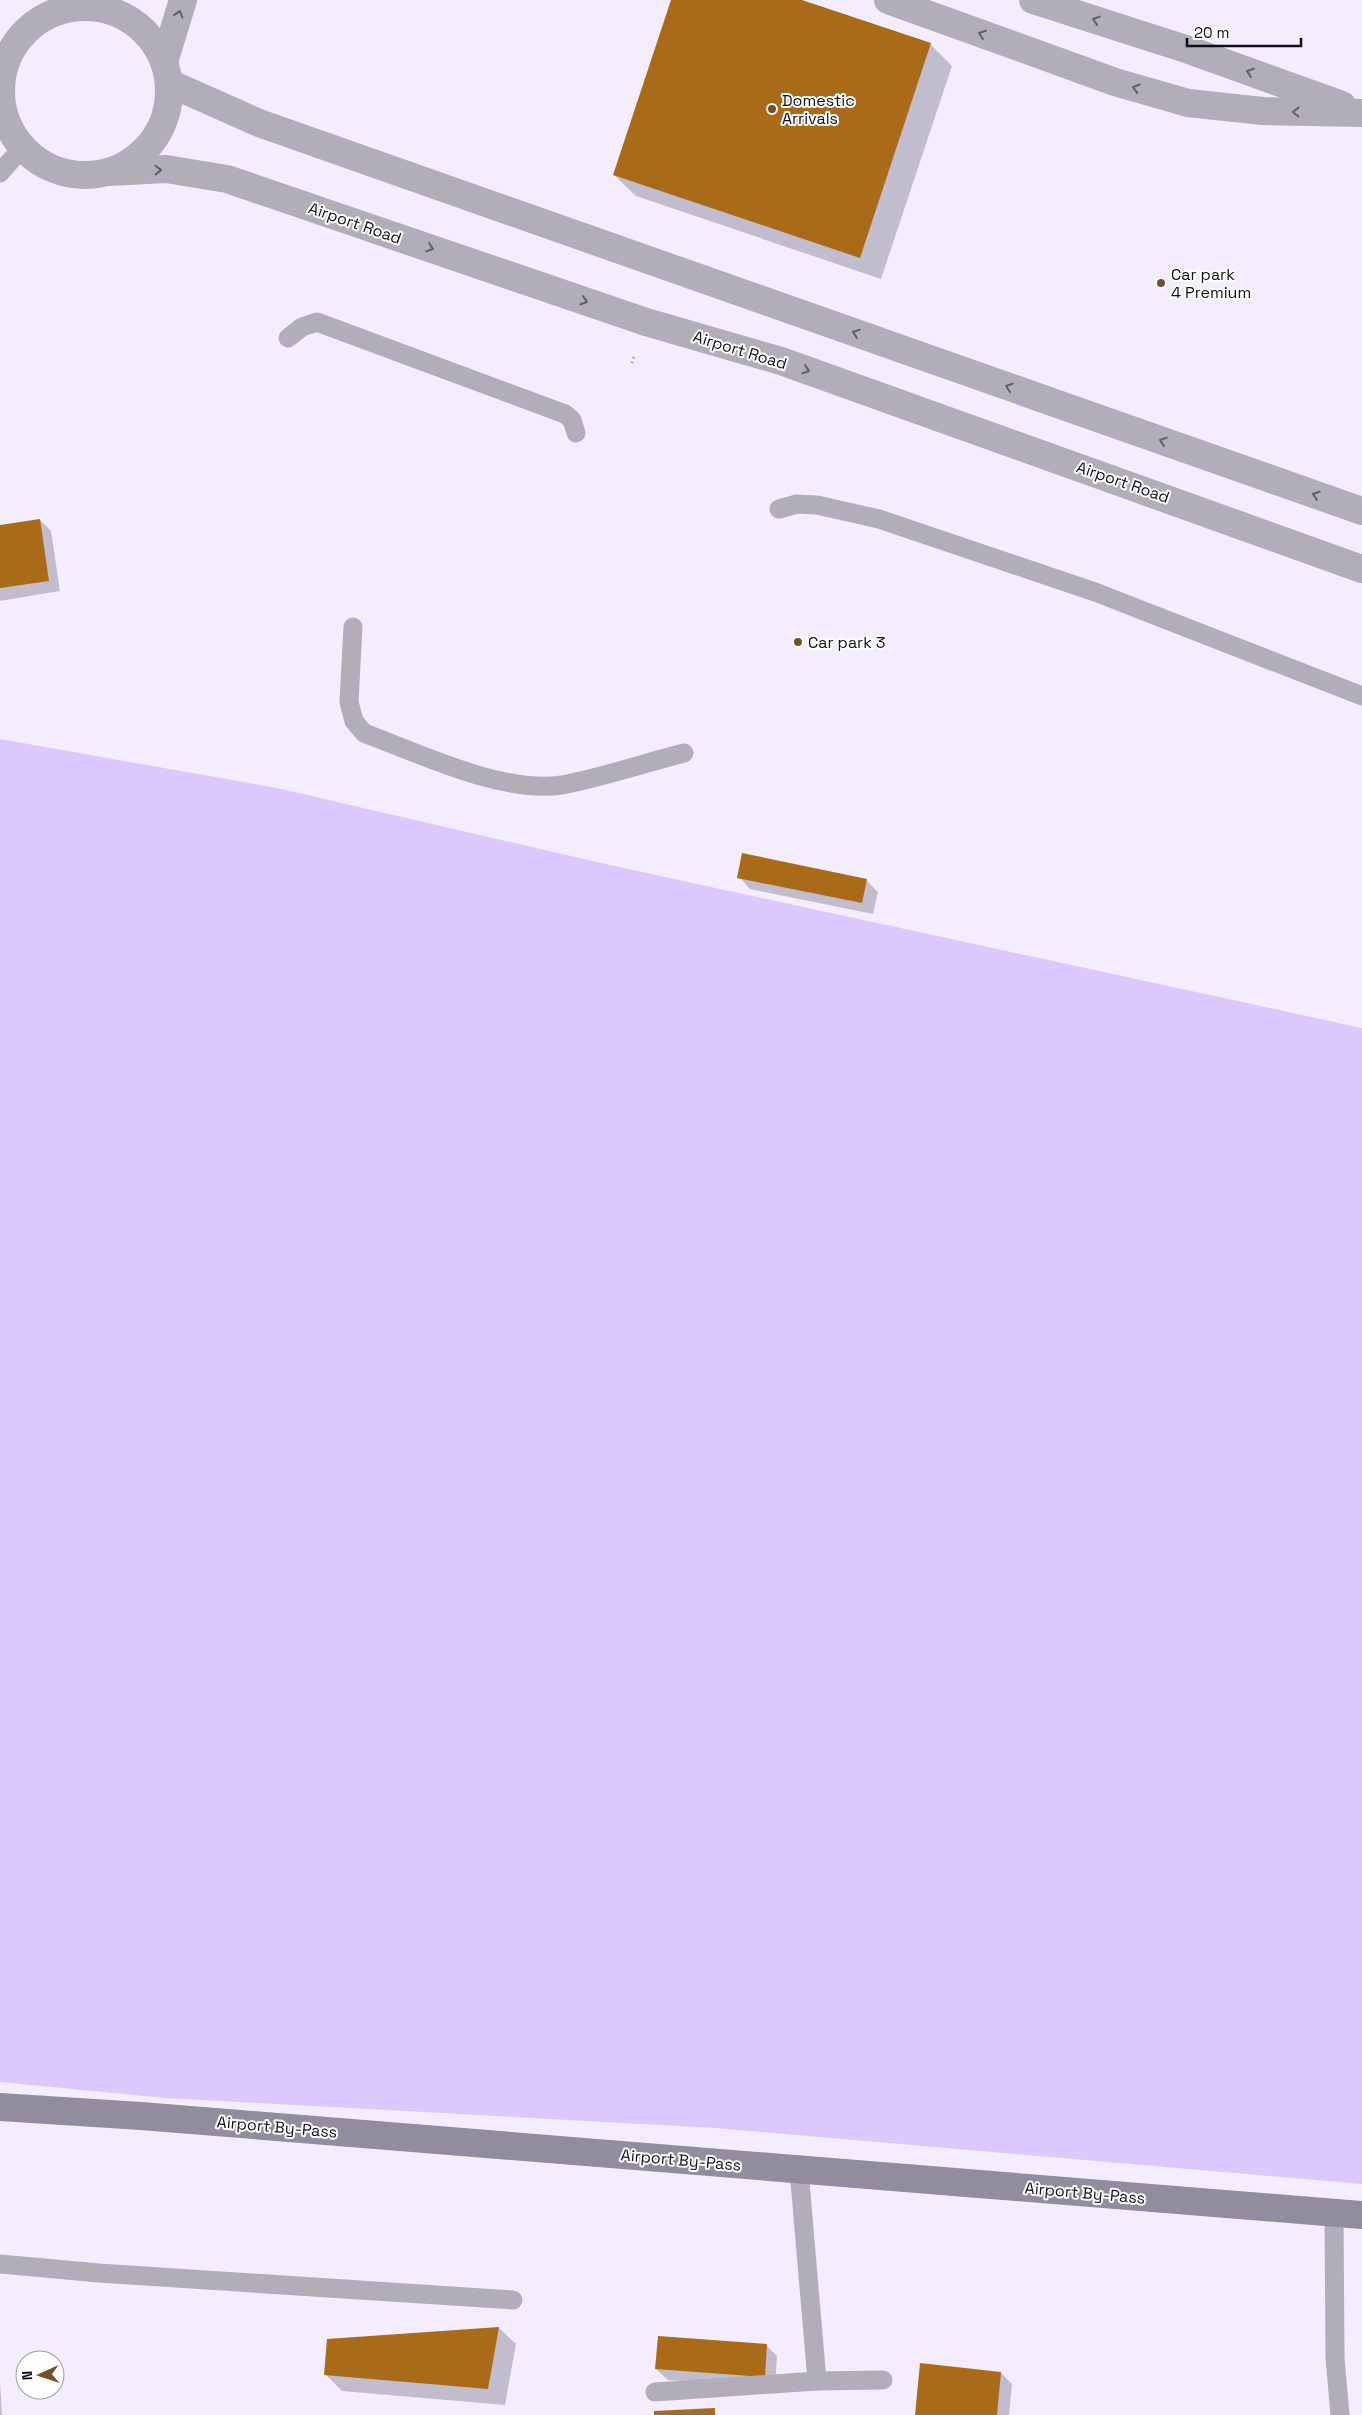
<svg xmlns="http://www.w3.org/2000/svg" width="1362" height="2415" font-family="'Space Grotesk',sans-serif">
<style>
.green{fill:#dbc9fd}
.shadow{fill:#0003}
.building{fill:#aa6b18}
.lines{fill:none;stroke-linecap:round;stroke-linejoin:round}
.path{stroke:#898492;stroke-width:3;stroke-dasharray:1 4;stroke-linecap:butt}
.service{stroke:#b1adb9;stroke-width:19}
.minor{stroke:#b1adb9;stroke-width:28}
.tertiary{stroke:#b1adb9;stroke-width:28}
.secondary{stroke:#918c9e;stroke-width:28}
.oneway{stroke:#625e68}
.poi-dot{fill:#74502a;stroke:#fefefe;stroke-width:2}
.labels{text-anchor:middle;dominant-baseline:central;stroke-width:4;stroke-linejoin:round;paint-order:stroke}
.poi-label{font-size:16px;fill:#120e18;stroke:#fefefe;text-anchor:start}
.street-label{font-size:16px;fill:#120e18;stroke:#fefefe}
</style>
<rect width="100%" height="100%" fill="#f3edff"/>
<path class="green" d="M0,739L277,788L610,865L1362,1028V2184L715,2128L166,2098L0,2082Z"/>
<g class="shadow">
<path d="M672,0H798L930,44L952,66L881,279L636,196L614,175Z"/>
<path d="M40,520L51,531L60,591L0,601V526Z"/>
<path d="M739,877L866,880L878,892L873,914L750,889Z"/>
<path d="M499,2328L516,2344L505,2405L342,2391L325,2374L328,2341Z"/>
<path d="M766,2345L777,2356L775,2387L668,2380L656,2369Z"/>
<path d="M1001,2373L1012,2384L1009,2415H916Z"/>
<path d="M0,2382L2,2415H0Z"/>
</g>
<g class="building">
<path d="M671,0H802L931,43L860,258L613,175Z"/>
<path d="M40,519L49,581L0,588V525Z"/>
<path d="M742,853L867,879L862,903L737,878Z"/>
<path d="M499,2327L488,2389L324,2375L327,2339Z"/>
<path d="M658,2336L767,2344L765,2377L655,2369Z"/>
<path d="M920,2363L1001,2372L997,2415H915Z"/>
<path d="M715,2408V2415H654V2411Z"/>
</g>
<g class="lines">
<path class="path" d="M632,363L635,354"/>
<g class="service">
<path d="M0,173L22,148"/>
<path d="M288,338L302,327L317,322L565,414L572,420L576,433"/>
<path d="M779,509L797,504L817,505L879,519L1095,592L1362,696"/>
<path d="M353,627L349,702L354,721L364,733C420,754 503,794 562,785C600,778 645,763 684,753"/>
<path d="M799,2170L817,2381"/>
<path d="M1334,2212L1335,2358L1340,2415"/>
<path d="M0,2264L99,2273L513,2300"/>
<path d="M655,2392L817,2381L883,2380"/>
</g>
<g class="minor">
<circle cx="85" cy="91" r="84"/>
<path d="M164,62L183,0"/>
<path d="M169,83L259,123L1362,511"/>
<path d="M109,172L166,169L227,179L646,322L781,361L1362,569"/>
</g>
<g class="tertiary">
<path d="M888,0L1115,82L1188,103L1263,111L1362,113"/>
<path d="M1033,0L1189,50L1342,105"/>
</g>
<path class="secondary" d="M0,2107L141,2116L1362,2215"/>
</g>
<defs><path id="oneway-chevron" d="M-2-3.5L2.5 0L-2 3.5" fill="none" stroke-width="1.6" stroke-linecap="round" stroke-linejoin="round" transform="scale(1.25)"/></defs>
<g class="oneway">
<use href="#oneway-chevron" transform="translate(179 14) rotate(-73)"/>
<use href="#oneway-chevron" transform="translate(1096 20) rotate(-162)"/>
<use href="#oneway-chevron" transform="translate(982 34) rotate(-160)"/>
<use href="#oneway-chevron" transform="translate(1250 72) rotate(-160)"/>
<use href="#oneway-chevron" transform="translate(1136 88) rotate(-164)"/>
<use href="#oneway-chevron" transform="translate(1296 112) rotate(-179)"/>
<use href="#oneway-chevron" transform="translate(158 170) rotate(-2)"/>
<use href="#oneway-chevron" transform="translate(430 248) rotate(19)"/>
<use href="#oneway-chevron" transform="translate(584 301) rotate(19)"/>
<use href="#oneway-chevron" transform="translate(856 333) rotate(-161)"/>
<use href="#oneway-chevron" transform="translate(806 370) rotate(19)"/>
<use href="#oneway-chevron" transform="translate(1009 387) rotate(-161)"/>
<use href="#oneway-chevron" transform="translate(1163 441) rotate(-161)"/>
<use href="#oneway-chevron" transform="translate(1316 495) rotate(-161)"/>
</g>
<g class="poi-dot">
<circle cx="772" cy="109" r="5"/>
<circle cx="1161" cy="283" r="5"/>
<circle cx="798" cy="642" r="5"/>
</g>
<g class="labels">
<g class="poi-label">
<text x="782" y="100">Domestic<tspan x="782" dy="18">Arrivals</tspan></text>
<text x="1171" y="274">Car park<tspan x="1171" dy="18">4 Premium</tspan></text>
<text x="808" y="642">Car park 3</text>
</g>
<g class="street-label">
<text transform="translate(355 223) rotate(19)">Airport Road</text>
<text transform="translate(740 350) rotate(17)">Airport Road</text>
<text transform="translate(1123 482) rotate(19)">Airport Road</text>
<text transform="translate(277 2127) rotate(5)">Airport By-Pass</text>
<text transform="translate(681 2160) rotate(5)">Airport By-Pass</text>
<text transform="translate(1085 2193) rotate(5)">Airport By-Pass</text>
</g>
</g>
<g transform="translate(40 2375) rotate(267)"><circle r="24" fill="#fefefe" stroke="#a09ea2"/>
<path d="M0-4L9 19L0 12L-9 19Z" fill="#74502a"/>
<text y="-8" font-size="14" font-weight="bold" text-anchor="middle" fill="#120e18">N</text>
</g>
<path d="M1187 38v8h114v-8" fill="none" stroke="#120e18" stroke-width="2.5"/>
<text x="1194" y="38" font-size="15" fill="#120e18" stroke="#fefefe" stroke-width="4" paint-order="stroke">20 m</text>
</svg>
